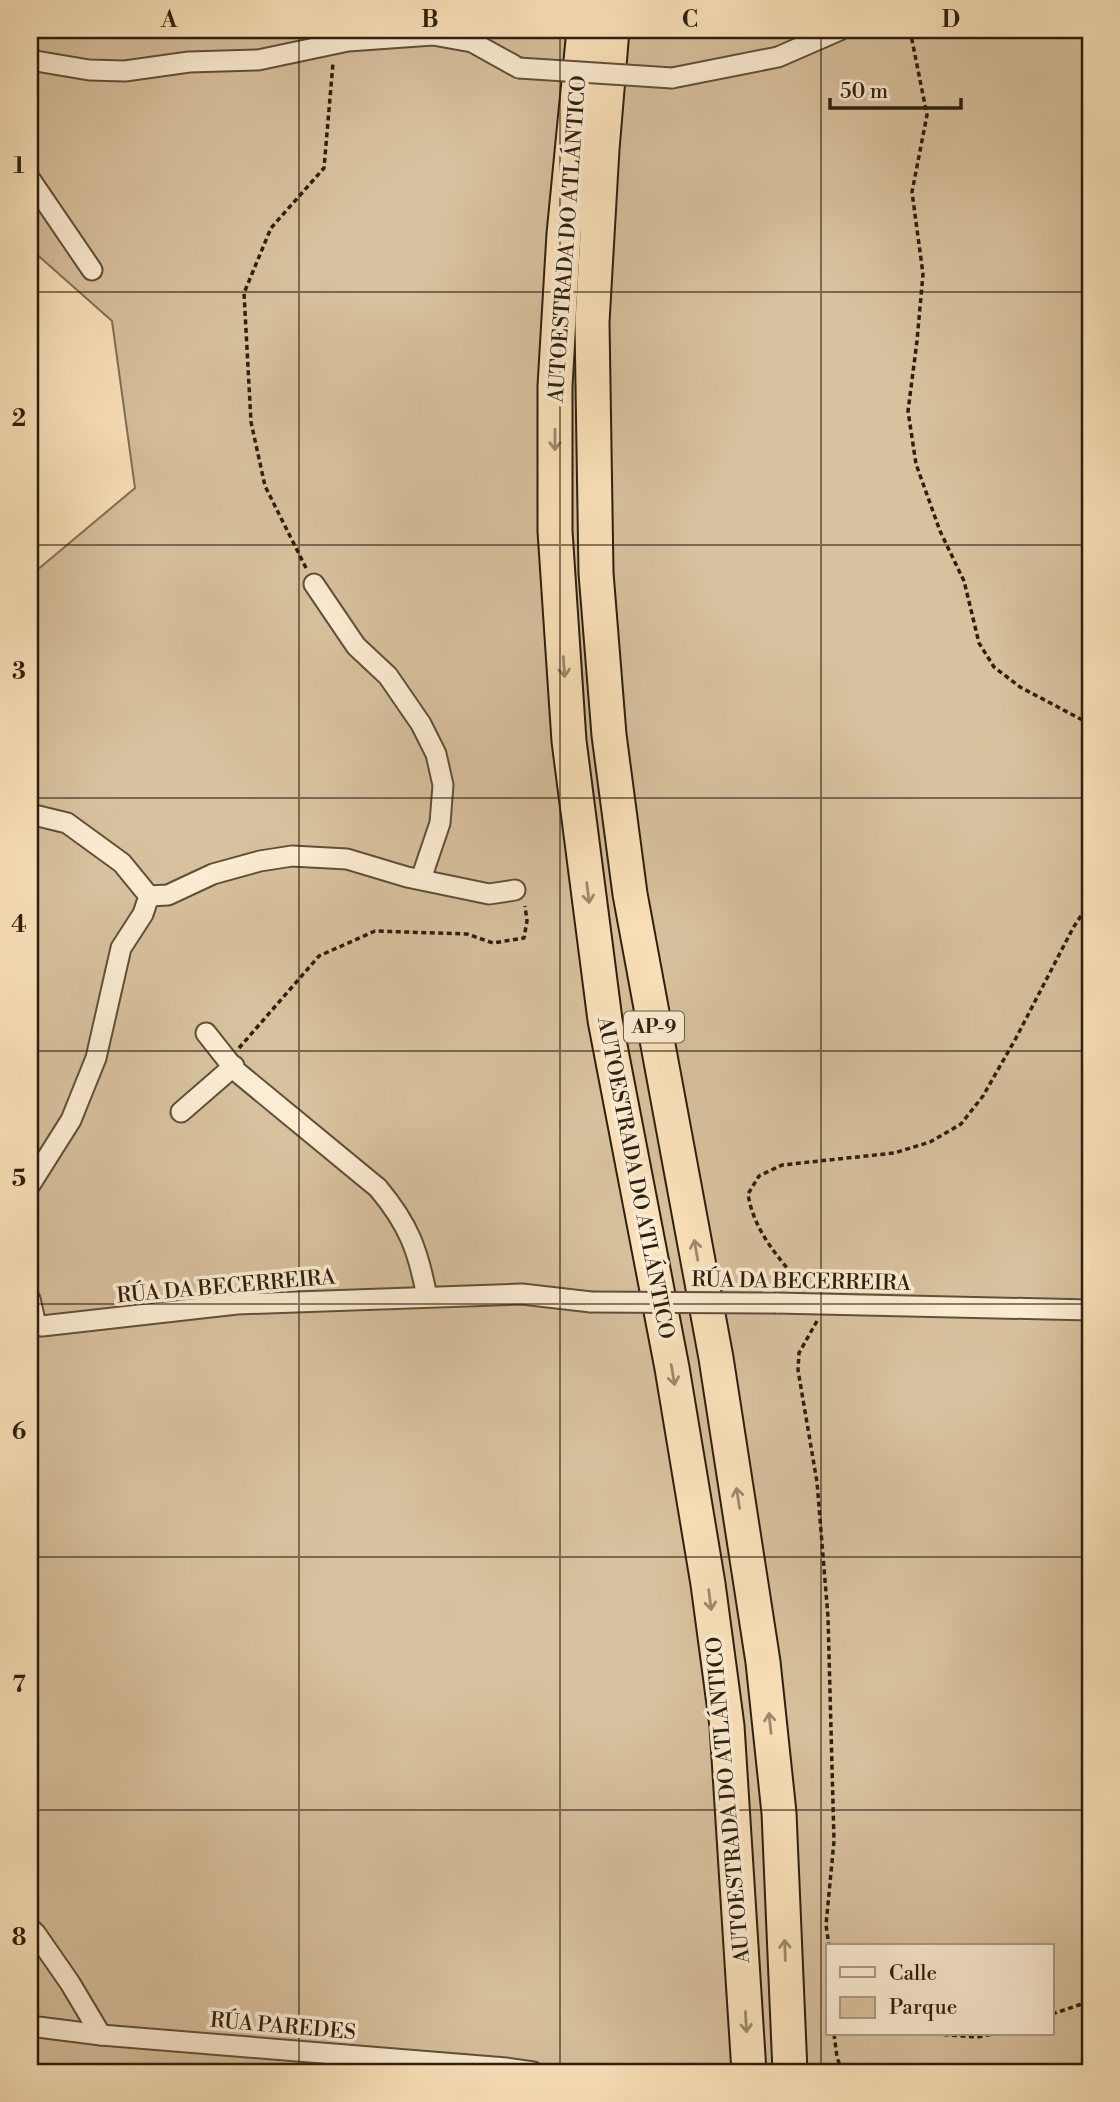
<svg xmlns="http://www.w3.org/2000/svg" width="1120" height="2102" font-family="'Libre Bodoni',serif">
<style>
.green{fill:#d8c19e;stroke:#827056;stroke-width:2;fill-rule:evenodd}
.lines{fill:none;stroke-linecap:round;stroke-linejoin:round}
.street-casing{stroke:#605039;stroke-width:23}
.highway-casing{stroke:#2d1f0e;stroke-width:37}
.path{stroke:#2d1f0e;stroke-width:3.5;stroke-dasharray:5 3.5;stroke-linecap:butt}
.street{stroke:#fcecd3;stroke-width:19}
.highway{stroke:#fbe2bb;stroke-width:33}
.street-bridge-casing{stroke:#605039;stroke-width:23;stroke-linecap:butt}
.street-bridge{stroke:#fcecd3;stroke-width:19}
.oneway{stroke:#9e8a6d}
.grid{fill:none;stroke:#2d1f0e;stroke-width:2;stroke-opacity:0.55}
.labels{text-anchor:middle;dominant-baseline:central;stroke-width:7;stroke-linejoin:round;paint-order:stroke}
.shield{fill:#fcecd3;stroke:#6b5c49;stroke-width:2}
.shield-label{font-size:19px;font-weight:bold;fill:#2d1f0e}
.street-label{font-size:21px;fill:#2d1f0e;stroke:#fcecd3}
.neatline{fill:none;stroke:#2d1f0e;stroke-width:2.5}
.grid-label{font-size:23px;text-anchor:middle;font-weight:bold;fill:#2d1f0e}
</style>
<rect width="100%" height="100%" fill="#fbe2bb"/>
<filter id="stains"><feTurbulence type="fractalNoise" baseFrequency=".00286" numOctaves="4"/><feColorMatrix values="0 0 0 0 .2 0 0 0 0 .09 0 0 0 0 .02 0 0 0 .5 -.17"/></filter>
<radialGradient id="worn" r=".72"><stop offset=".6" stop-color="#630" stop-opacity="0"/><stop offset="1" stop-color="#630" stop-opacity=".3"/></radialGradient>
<path class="green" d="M30,30H1090V2072H30V576L135,488L112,321L33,251H30ZM828,1946H1052V2034H828Z"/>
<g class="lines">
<g class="street-casing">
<g id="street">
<path d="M30,60L89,70L125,71L189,62L258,60L348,41L433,35L472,42L519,68"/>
<path d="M672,78L778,57L840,30"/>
<path d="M30,179L92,270"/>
<path d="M314,584L356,646L388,676L421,724L436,754L443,785L440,823L421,879"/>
<path d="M30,814L67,823L122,863L149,896L143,914L121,948L96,1058L71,1120L30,1185"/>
<path d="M149,896L168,895L213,874L260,861L292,856L347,859L407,877L489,894L515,890"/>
<path d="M206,1033L236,1071L378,1188C409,1225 418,1250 427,1297"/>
<path d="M181,1112L234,1066"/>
<path d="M30,1299L36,1325"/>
<path d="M776,1303L1090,1310"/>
<path d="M30,1323L42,1326L237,1304L522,1294L591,1302"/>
<path d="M30,1928L36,1934L70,1983L101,2035"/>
<path d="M30,2026L101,2035L506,2068L533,2072"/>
</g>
</g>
<g class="highway-casing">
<g id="highway">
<path d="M584,30L564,234L555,386V531L569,741L605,1020L672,1368L708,1584L727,1726L749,2072"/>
<path d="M612,30L602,149L592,322L596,573L609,735L630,894L716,1358L763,1662L779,1813L790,2072"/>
</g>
</g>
<g class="path">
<path d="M910,30L927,115L912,192L923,274L917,341L908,411L916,464L940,531L964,581L979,643L994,667L1020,687L1090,724"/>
<path d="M306,568L265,486L251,422L244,293L271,228L324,168L333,63"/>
<path d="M239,1048L319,956L375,931L467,934L493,943L524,938L527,921L525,906"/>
<path d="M803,1287C779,1258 754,1232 748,1194L759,1176L782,1165L894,1153L930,1142L961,1124L983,1096L1016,1038L1073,928L1090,902"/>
<path d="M817,1321L799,1353L798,1370L817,1482L828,1617L834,1841L826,1925L829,1946"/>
<path d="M1052,2014L1079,2005L1090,1998"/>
<path d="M834,2034L837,2057L842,2072"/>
<path d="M935,2034L977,2037L993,2034"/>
</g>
<use href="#street" class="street"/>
<use href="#highway" class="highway"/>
<g class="street-bridge-casing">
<g id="street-bridge">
<path d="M519,68L672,78"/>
<path d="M591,1302L776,1303"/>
</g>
</g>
<use href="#street-bridge" class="street-bridge"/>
</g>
<defs><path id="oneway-shaft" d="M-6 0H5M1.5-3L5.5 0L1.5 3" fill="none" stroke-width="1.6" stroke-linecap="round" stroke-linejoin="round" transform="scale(1.75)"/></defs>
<g class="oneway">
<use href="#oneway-shaft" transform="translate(555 440) rotate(90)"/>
<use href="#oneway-shaft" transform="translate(564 667) rotate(86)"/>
<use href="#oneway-shaft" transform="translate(588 893) rotate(83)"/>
<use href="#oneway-shaft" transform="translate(696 1250) rotate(-100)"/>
<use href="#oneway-shaft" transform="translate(673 1375) rotate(80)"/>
<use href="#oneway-shaft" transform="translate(738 1498) rotate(-99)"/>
<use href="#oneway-shaft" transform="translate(710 1600) rotate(83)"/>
<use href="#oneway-shaft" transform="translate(770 1723) rotate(-96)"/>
<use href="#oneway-shaft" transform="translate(785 1950) rotate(-92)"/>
<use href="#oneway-shaft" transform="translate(746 2022) rotate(87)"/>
</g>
<path class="grid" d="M299,30V2072M560,30V2072M821,30V2072M30,292H1090M30,545H1090M30,798H1090M30,1051H1090M30,1304H1090M30,1557H1090M30,1810H1090"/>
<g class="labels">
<rect class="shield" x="624" y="1011.5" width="60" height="31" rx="5"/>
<g class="shield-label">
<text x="654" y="1027">AP-9</text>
</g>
<g class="street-label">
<text transform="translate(568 239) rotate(-86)">AUTOESTRADA DO ATLÁNTICO</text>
<text transform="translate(635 1178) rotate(79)">AUTOESTRADA DO ATLÁNTICO</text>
<text transform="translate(801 1282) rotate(1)">RÚA DA BECERREIRA</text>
<text transform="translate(226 1287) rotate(-5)">RÚA DA BECERREIRA</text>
<text transform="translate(729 1800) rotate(-95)">AUTOESTRADA DO ATLÁNTICO</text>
<text transform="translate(283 2027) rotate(5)">RÚA PAREDES</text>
</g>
</g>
<rect width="1120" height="2102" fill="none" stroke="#fbe2bb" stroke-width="77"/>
<rect x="826" y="1944" width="228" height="91" fill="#fcecd3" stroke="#a99a84" stroke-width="2"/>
<rect x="840" y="1967" width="35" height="10" fill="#fcecd3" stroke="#a99a84" stroke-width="2"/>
<text x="889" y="1980" font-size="21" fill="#2d1f0e">Calle</text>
<rect x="840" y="1997" width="35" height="21" fill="#d8c19e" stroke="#a99a84" stroke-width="2"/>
<text x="889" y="2014" font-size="21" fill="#2d1f0e">Parque</text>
<path d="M830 98v10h131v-10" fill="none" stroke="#2d1f0e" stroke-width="3.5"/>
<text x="840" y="98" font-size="21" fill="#2d1f0e" stroke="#fcecd3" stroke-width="5" paint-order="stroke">50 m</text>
<rect x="38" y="38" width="1044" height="2026" class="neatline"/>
<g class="grid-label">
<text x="169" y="27">A</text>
<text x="430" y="27">B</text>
<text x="690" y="27">C</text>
<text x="951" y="27">D</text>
<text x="19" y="173">1</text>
<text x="19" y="426">2</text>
<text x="19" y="679">3</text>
<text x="19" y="932">4</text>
<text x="19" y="1186">5</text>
<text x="19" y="1439">6</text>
<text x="19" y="1692">7</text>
<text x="19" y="1945">8</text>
</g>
<rect width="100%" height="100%" filter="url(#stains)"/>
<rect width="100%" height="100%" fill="url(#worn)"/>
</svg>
